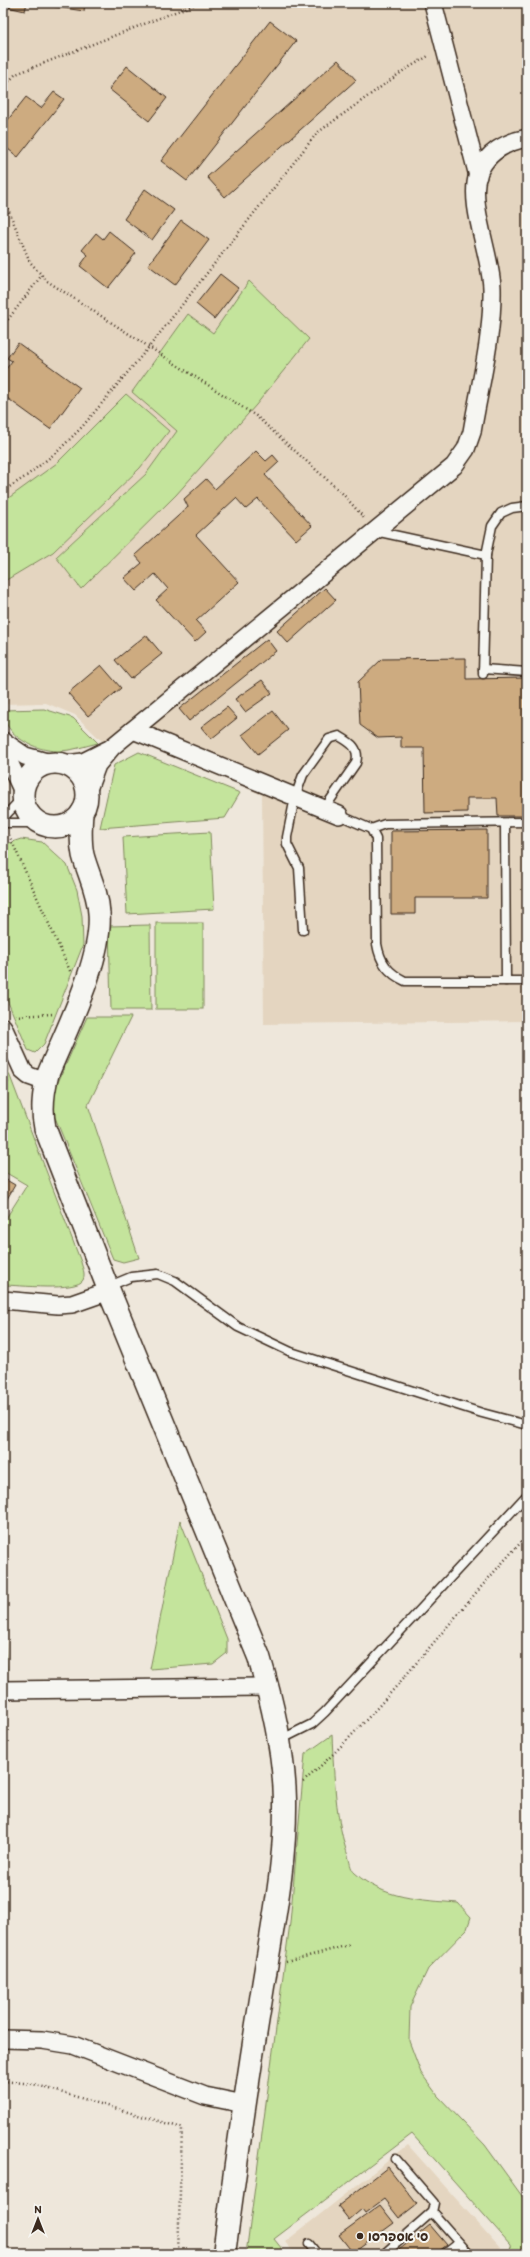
<svg xmlns="http://www.w3.org/2000/svg" width="530" height="2257" font-family="Itim,'Playpen Sans Hebrew',sans-serif">
<style>
.built{fill:#e4d5c0}
.green{fill:#c4e49c;stroke:#80875d}
.building{fill:#cdab80;stroke:#3b2a1e}
.lines{fill:none;stroke-linecap:round;stroke-linejoin:round}
.service-casing{stroke:#3b2a1e;stroke-width:11}
.minor-casing{stroke:#3b2a1e;stroke-width:20}
.tertiary-casing{stroke:#3b2a1e;stroke-width:24}
.secondary-casing{stroke:#3b2a1e;stroke-width:25}
.path{stroke:#3b2a1e;stroke-width:2.5;stroke-dasharray:1 3;stroke-linecap:butt}
.service{stroke:#f6f6f2;stroke-width:8}
.minor{stroke:#f6f6f2;stroke-width:17}
.tertiary{stroke:#f6f6f2;stroke-width:21}
.secondary{stroke:#f6f6f2;stroke-width:22}
.poi-dot{fill:#3b2a1e;stroke:#f6f6f2;stroke-width:1.5}
.labels{text-anchor:middle;dominant-baseline:central;stroke-width:4;stroke-linejoin:round;paint-order:stroke}
.poi-label{font-size:13px;font-weight:bold;fill:#3b2a1e;stroke:#f6f6f2;text-anchor:start}
</style>
<rect width="100%" height="100%" fill="#eee7db"/>
<filter id="ink" filterUnits="userSpaceOnUse"><feTurbulence type="fractalNoise" baseFrequency=".025" numOctaves="2"/><feDisplacementMap in="SourceGraphic" scale="8" xChannelSelector="R" yChannelSelector="G"/><feConvolveMatrix kernelMatrix="1 2 1 2 8 2 1 2 1" color-interpolation-filters="sRGB"/></filter>
<g filter="url(#ink)">
<g class="built">
<path d="M3,3H527V1021L264,1024L262,795L122,732L105,744L75,715L46,703L3,704Z"/>
<path d="M408,2145L500,2248V2254H295L285,2242Z"/>
</g>
<g class="green">
<path d="M249,281L309,339L256,405L176,495L81,589L56,557L146,474L177,431L132,392L188,314L213,333Z"/>
<path d="M126,394L169,431L140,468L53,552L3,582V502L57,463Z"/>
<path d="M44,709L73,718L98,743C85,746 71,751 58,751C36,751 3,736 3,710Z"/>
<path d="M139,752L240,793L225,818L100,828L114,765Z"/>
<path d="M210,832L214,909L127,914L123,837Z"/>
<path d="M21,839L42,842L67,865L77,890L82,916L83,945L44,1044L35,1053L28,1050L3,990V845Z"/>
<rect x="156" y="923" width="47" height="86"/>
<path d="M150,925L151,1010H111L109,926Z"/>
<path d="M87,1017H131L88,1105L139,1258L123,1262L113,1259L52,1110L55,1089Z"/>
<path d="M3,1058L81,1262C82,1267 86,1274 83,1280C77,1292 17,1285 3,1285V1223L27,1185L3,1171Z"/>
<path d="M180,1520L227,1639V1653L213,1664L150,1669Z"/>
<path d="M3,1623L7,1670H3Z"/>
<path d="M332,1735C334,1777 335,1819 349,1859C350,1863 351,1870 355,1873C383,1899 421,1900 458,1903L471,1917L467,1929L428,1969L410,2007L409,2041L421,2073L438,2096L485,2145L527,2203V2254H511L510,2244L412,2134L274,2239L286,2254H246L290,1923L305,1754Z"/>
</g>
<g class="building">
<path d="M3,3H27L25,11L3,6Z"/>
<path d="M51,3H85L84,11L50,6Z"/>
<path d="M270,21L296,41L187,181L161,161Z"/>
<path d="M338,60L356,80L225,197L207,177Z"/>
<path d="M127,66L167,98L149,121L109,89Z"/>
<path d="M54,92L64,99L18,157L3,145V126L26,97L41,108Z"/>
<path d="M145,189L174,210L152,240L124,219Z"/>
<path d="M181,220L209,240L175,285L148,265Z"/>
<path d="M109,231L136,253L108,288L80,266L88,255L82,250L96,233L103,239Z"/>
<path d="M220,274L238,288L214,319L196,304Z"/>
<path d="M18,343L80,388L50,429L3,395V373L12,361L7,358Z"/>
<path d="M256,451L266,461L273,455L279,462L265,475L312,526L296,540L258,499L246,509L236,498L196,535L239,582L196,621L206,632L195,642L156,600L168,589L155,574L136,591L124,578L142,563L135,555L188,507L184,499L206,479L215,489Z"/>
<path d="M325,588L336,600L288,643L277,631Z"/>
<path d="M146,635L162,654L131,679L115,660Z"/>
<path d="M267,639L276,651L189,721L179,709Z"/>
<path d="M466,658V679L527,678V816H498L497,798H467V812L425,813L424,748H401V737L378,738L360,725L358,682L382,659Z"/>
<path d="M101,665L121,688L88,716L68,693Z"/>
<path d="M262,680L272,693L245,712L235,699Z"/>
<path d="M227,707L237,718L211,739L201,727Z"/>
<path d="M273,711L288,730L258,754L242,735Z"/>
<path d="M487,830V898H415V914H391V831Z"/>
<path d="M3,1178L15,1185L3,1206Z"/>
<path d="M388,2167L417,2204L399,2218L384,2199L365,2213L362,2209L349,2220L338,2206Z"/>
<path d="M380,2205L394,2223L353,2253L339,2235Z"/>
<path d="M430,2225L447,2245L435,2254H394Z"/>
</g>
<g class="lines">
<g class="service-casing">
<g id="service">
<path d="M375,531L486,555"/>
<path d="M483,669L527,672"/>
<path d="M483,674L486,555L492,526L501,513L512,508L527,506"/>
<path d="M339,815L371,829L376,839L377,944C380,962 388,973 405,981H527"/>
<path d="M3,818L23,797"/>
<path d="M3,823H40"/>
<path d="M505,823L506,981"/>
<path d="M371,829L385,824L527,822"/>
<path d="M303,930L299,868L287,844V837L295,797L303,775L329,739L339,736C351,743 360,748 356,763L324,809"/>
<path d="M107,1287L131,1277L158,1274L175,1281L238,1327L291,1352L482,1413L527,1425"/>
<path d="M280,1740L312,1724L325,1712L527,1495"/>
<path d="M396,2159L434,2203L432,2212"/>
<path d="M309,2244L317,2254"/>
<path d="M384,2254L432,2212L469,2254"/>
<path d="M445,2254L459,2243"/>
</g>
</g>
<g class="minor-casing">
<g id="minor">
<path d="M433,3L478,176"/>
<path d="M133,730L339,815"/>
<path d="M3,741L25,756L50,763"/>
<path d="M3,749L23,792"/>
<path d="M66,764L83,762L107,750"/>
<path d="M87,792L97,765L112,747L454,466L466,449L472,432C480,384 493,336 492,288C491,255 468,204 478,174C486,153 506,142 527,138"/>
<path d="M3,1027L23,1071L29,1076L46,1082"/>
<path d="M3,1300L58,1305L72,1304L109,1291"/>
<path d="M3,1690L268,1687"/>
<path d="M3,2039L42,2040L73,2045L205,2096L244,2104"/>
</g>
</g>
<g class="tertiary-casing">
<g id="tertiary">
<circle cx="55" cy="795" r="32"/>
<path d="M82,812C81,827 80,841 83,855C88,874 98,892 99,913C103,959 66,1030 48,1074C43,1093 41,1109 45,1128L109,1291"/>
</g>
</g>
<g class="secondary-casing">
<path id="secondary" d="M109,1291L259,1657C273,1704 284,1751 285,1800C286,1866 271,1933 261,1999C247,2084 235,2169 224,2254"/>
</g>
<g class="path">
<path d="M3,87L16,74L198,3"/>
<path d="M3,197L30,262L47,281L256,416L342,493L364,518"/>
<path d="M3,326L42,275"/>
<path d="M3,491L25,477L58,451L82,427L149,347L317,133L403,71L430,55"/>
<path d="M9,835L71,973"/>
<path d="M15,1016L54,1014"/>
<path d="M3,1089L9,1079"/>
<path d="M303,1782C386,1709 451,1616 527,1536"/>
<path d="M286,1962L349,1945"/>
<path d="M3,2081L33,2084L182,2128L178,2254"/>
</g>
<use href="#service" class="service"/>
<use href="#minor" class="minor"/>
<use href="#tertiary" class="tertiary"/>
<use href="#secondary" class="secondary"/>
</g>
</g>
<circle class="poi-dot" cx="360" cy="2236" r="4"/>
<g class="labels">
<g class="poi-label">
<text x="368" y="2236">סי אספרסו</text>
</g>
</g>
<rect width="530" height="2257" fill="none" stroke="#f6f6f2" stroke-width="16"/>
<rect x="8" y="8" width="514" height="2241" fill="none" stroke="#3b2a1e" stroke-width="1.5" filter="url(#ink)"/>
<g transform="translate(38 2219)" stroke="#f6f6f2" stroke-width="3" paint-order="stroke">
<path d="M0-3L7 15L0 10L-7 15Z" fill="#3b2a1e"/>
<text y="-6" font-size="11" font-weight="bold" text-anchor="middle" fill="#3b2a1e">N</text>
</g>
</svg>
